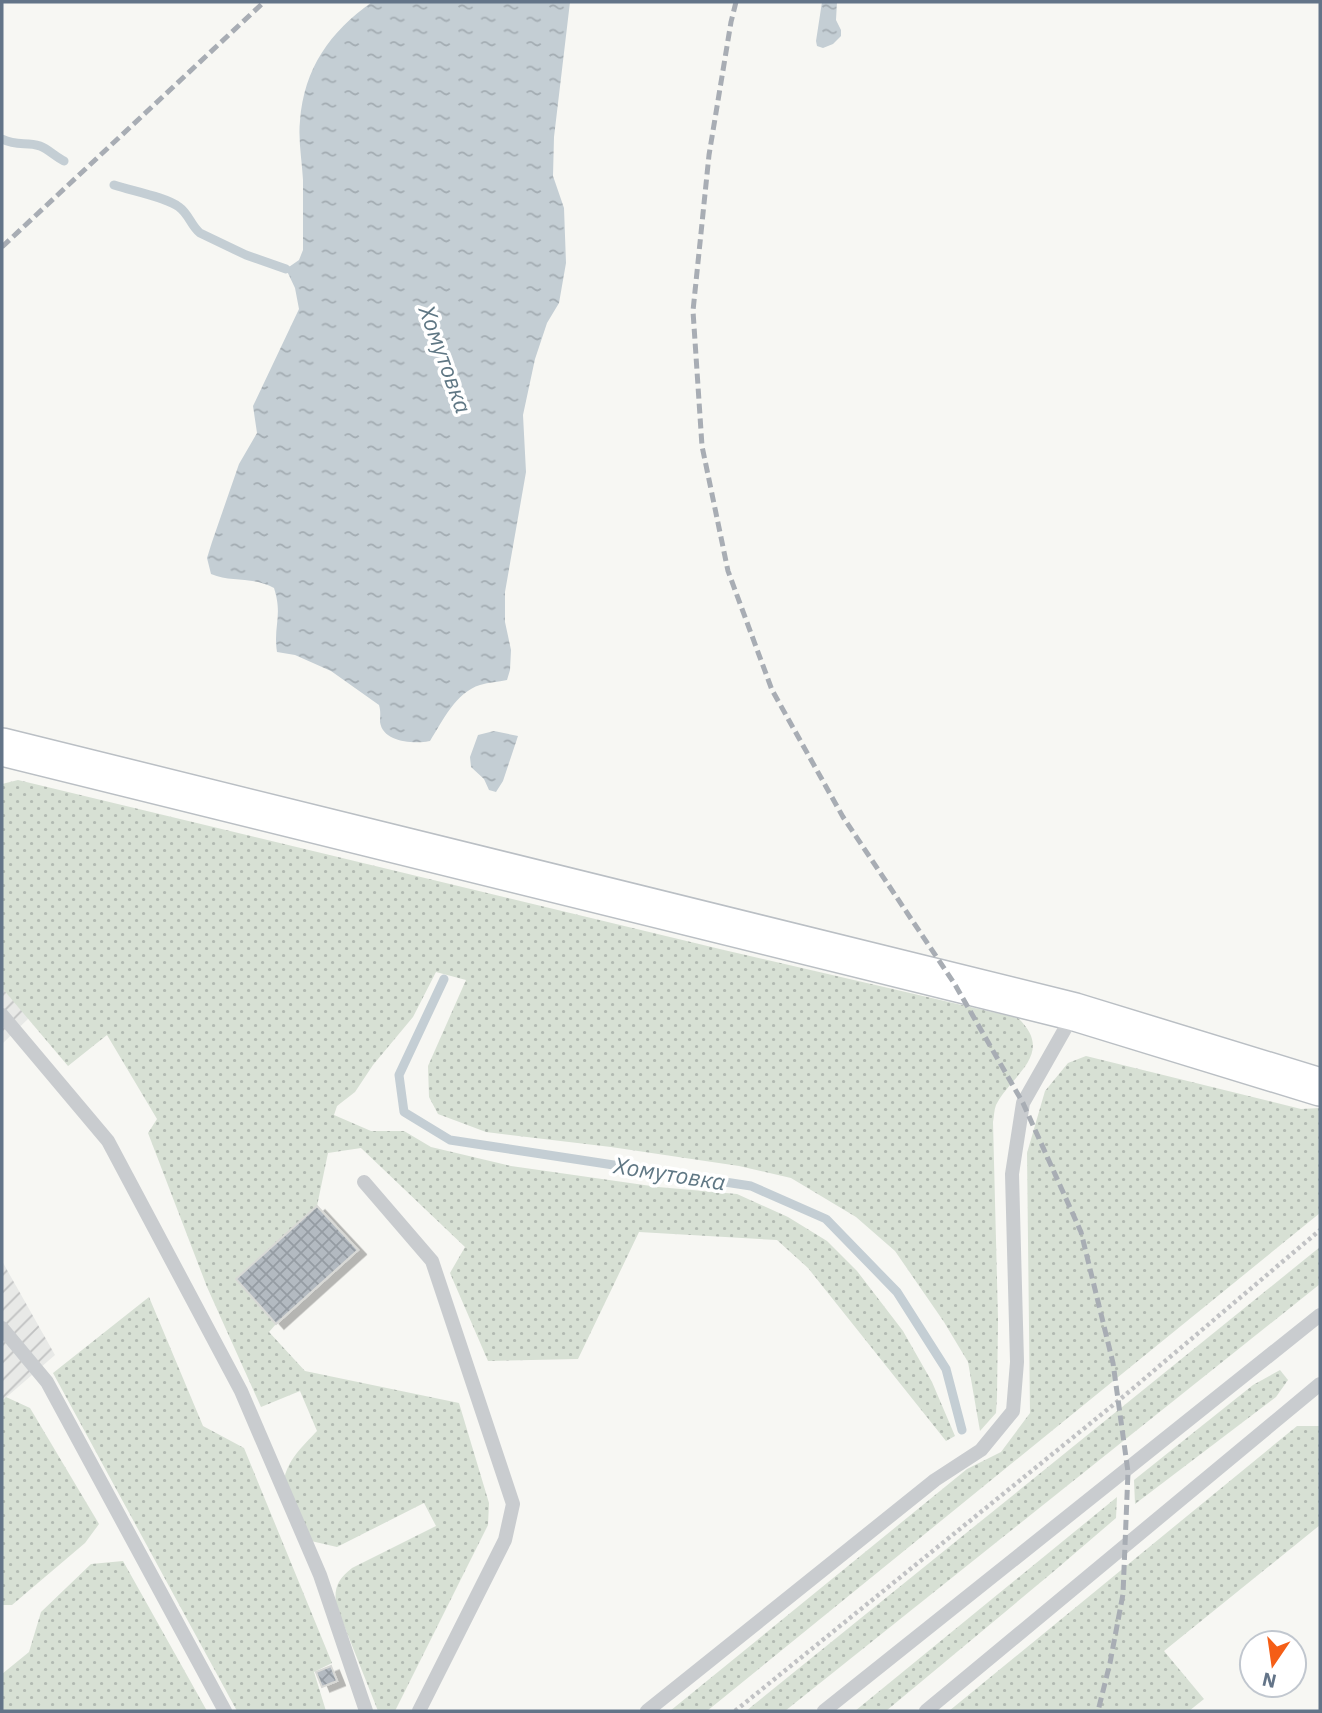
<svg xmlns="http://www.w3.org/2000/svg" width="1322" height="1713" font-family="'IBM Plex Sans',sans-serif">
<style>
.industrial{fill:url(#industrial-furrows)}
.grass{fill:url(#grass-dots)}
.water{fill:url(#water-ripples)}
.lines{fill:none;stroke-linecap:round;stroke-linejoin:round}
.stream{stroke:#c4ced4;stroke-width:9}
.building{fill:url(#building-cross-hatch);stroke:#d8d9d6;stroke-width:2;filter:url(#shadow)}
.secondary-casing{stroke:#babfc4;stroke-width:40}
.path{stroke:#c2c3c5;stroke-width:4.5;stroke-dasharray:3.5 3.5;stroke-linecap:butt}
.lane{stroke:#c9cccf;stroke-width:14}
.secondary{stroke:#fff;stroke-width:37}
.rail{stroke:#a8adb4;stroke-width:5;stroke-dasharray:10 5;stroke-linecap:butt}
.labels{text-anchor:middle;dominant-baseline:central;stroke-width:7;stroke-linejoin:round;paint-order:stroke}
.water-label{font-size:23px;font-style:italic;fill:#5f7784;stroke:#fff}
</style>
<defs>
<pattern id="industrial-furrows" width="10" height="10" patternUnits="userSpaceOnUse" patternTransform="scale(1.75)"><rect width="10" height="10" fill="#e8e9e7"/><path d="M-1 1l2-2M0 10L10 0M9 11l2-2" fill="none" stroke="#c0c1c1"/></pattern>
<pattern id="grass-dots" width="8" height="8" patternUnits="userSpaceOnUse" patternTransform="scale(1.75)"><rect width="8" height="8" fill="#d7e0d4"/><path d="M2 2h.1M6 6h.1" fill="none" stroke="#b2bab2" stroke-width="1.8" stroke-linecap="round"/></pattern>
<pattern id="water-ripples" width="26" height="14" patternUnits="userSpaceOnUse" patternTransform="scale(1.75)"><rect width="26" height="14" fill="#c4ced4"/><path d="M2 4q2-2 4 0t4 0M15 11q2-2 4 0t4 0" fill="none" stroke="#a3acb2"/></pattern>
<pattern id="building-cross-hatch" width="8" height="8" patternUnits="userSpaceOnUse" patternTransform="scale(1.75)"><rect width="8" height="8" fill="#b3bac1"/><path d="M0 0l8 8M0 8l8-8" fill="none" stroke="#959ca3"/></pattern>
<filter id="shadow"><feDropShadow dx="8" dy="4.5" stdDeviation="0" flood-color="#0004"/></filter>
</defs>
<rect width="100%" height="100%" fill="#f7f7f3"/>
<g class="industrial">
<path d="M2,988L29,1018L2,1044Z"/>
<path d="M2,1261L55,1355L2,1401Z"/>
</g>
<g class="grass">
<path d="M18,780L724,950L1018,1018C1056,1054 1011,1075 996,1105C994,1110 994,1117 993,1122L998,1319L997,1397L996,1413L980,1431L968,1362L944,1322L895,1251L856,1217L791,1178L739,1166L611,1147L486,1132L438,1114L429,1097L428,1066L466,980L436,972L413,1017L373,1065L355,1092L337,1106L334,1115L371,1131H404L431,1147L511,1166L658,1187L737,1194L788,1217L827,1241L857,1271L903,1331L932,1382L955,1436L946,1441L808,1268L777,1240L639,1232L578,1359L488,1361L450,1273L465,1247L361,1148L328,1153L317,1206L236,1279L276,1324L269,1332L305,1371L459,1403L489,1503L488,1525L395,1711H378L336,1605C334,1587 338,1579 352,1568L436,1526L424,1503L337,1547L311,1541L284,1483C285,1462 303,1446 317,1431L300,1391L261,1407L207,1287L148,1133L157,1119L107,1035L68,1066L2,988V784Z"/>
<path d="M1086,1056L1301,1109L1320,1108V1213L707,1711H670L967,1469L1001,1452L1030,1413L1027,1153L1045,1091L1068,1063Z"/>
<path d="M1320,1247V1284L785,1711H746Z"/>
<path d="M149,1297L203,1426L244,1448L332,1663L314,1672L326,1711H237L53,1373Z"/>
<path d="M1280,1370L1288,1380L1276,1397L1135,1504L1134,1480L1253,1385Z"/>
<path d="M6,1397L30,1408L99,1524L85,1543L12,1605H2V1401Z"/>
<path d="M1297,1426H1320V1525L1164,1651L1204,1699L1189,1711H949Z"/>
<path d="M1117,1497L1116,1518L1053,1572L886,1711H855Z"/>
<path d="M123,1561L207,1711H2V1674L29,1652L41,1612L91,1564Z"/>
</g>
<g class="water">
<path d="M372,2H570L554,137L553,176L564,208L566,263L559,303L547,323L535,359L523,415L526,472L505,592V622L511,650L510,670L507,680C498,682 489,682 480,685C456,692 442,722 430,741C415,744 383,743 380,722C380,716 381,712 379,705L331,671L295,655L277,652C273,626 283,616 274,588C253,576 232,583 211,574L207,558L212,542L239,464L257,433L253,406L299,309L295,288L286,269L299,260L303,250C303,226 303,203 303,180C302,161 298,140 300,121C304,68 330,32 372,2Z"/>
<path d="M822,2H837L836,20L841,30V36L833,44L823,48L817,46L816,41Z"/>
<path d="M494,731L518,736L503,781L496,792L489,790L484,779L471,767L470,757L478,735Z"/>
</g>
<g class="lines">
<g class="stream">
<path d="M2,139C18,147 26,141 40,146C48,149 56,157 64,161"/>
<path d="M114,185C132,191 166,197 179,207C189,214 191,226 200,233L246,255L286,269"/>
<path d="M444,979L399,1075L404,1112L450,1140L751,1186L826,1219L897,1292L946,1369L962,1430"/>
</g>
</g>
<g class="building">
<path d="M317,1206L358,1250L276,1324L236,1279Z"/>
<path d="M331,1666L337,1681L322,1687L316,1672Z"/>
</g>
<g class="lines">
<g class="secondary-casing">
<path id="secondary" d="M2,747L1075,1012L1320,1087"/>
</g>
<path class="path" d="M735,1711L1118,1401L1320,1230"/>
<g class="lane">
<path d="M2,1015L108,1141L241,1391L320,1575L366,1711"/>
<path d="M364,1182L432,1261L513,1504L505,1540L419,1711"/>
<path d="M2,1328L47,1382L225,1711"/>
<path d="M647,1711L935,1480L981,1450L1013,1411L1017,1362L1012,1174L1023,1103L1074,1013"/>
<path d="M824,1711L1320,1315"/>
<path d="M926,1711L1320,1384"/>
</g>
<use href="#secondary" class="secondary"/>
<g class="rail">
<path d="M736,2L731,22L709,155L693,311L702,446L728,571L772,690L843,817L954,983L1023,1103L1081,1232L1113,1363L1128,1472L1123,1594L1110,1663L1098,1711"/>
<path d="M2,247L264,2"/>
</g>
</g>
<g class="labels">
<g class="water-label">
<text transform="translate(446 359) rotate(70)">Хомутовка</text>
<text transform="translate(670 1173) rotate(9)">Хомутовка</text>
</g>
</g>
<rect width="1322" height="1713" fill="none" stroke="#637488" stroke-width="7"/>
<g transform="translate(1273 1664) rotate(193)"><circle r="33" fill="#ffffff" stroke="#c1c7cf" stroke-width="2"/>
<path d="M0-5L12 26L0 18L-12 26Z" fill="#f55e16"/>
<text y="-10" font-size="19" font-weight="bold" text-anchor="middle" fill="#637488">N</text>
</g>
</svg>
